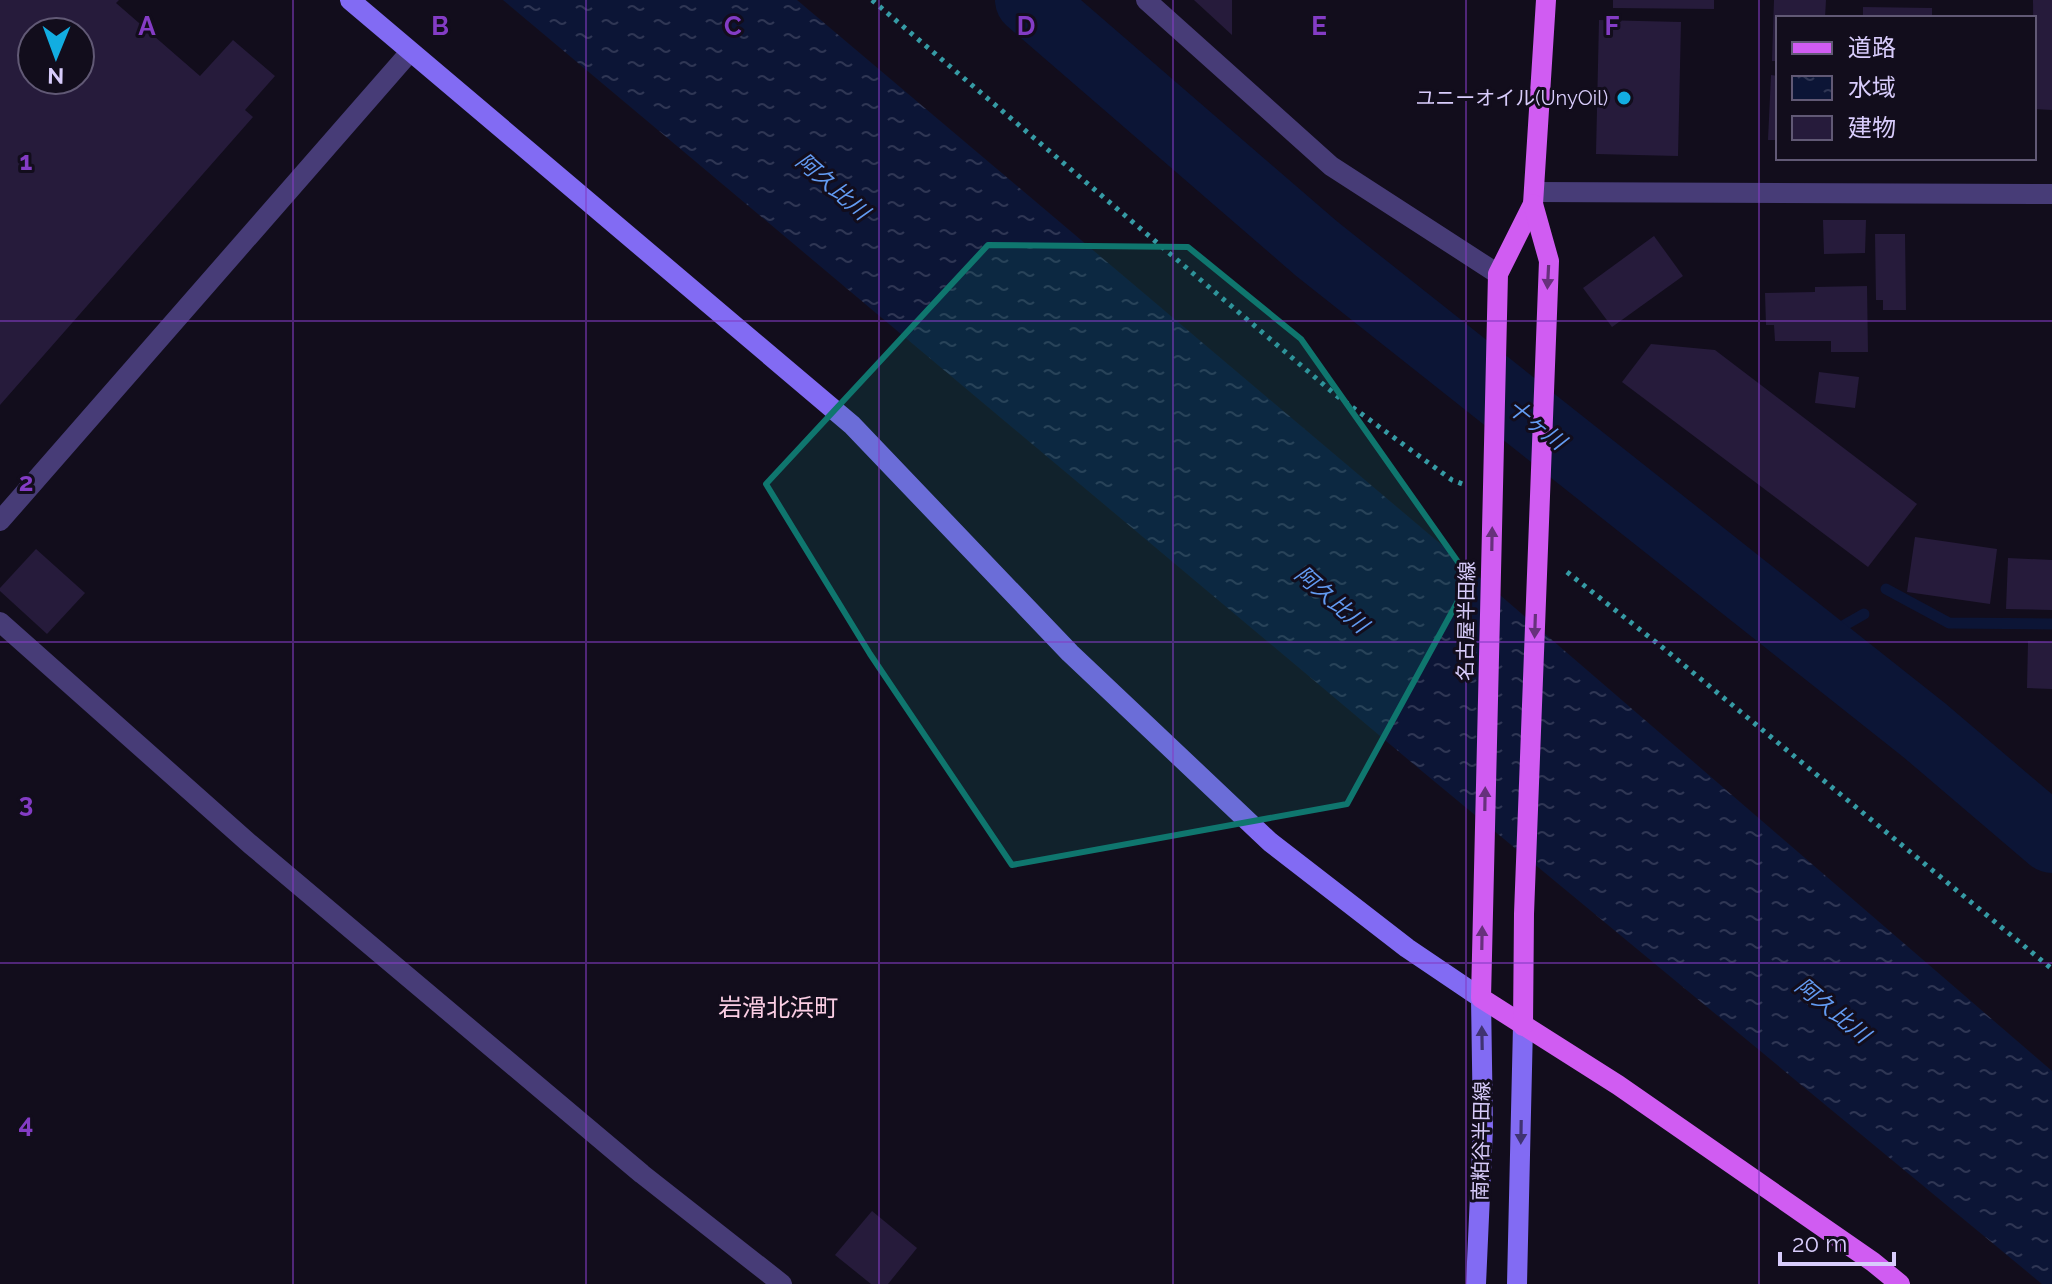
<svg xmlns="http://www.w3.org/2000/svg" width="2052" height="1284" font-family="Raleway,'Noto Sans JP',sans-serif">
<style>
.water{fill:url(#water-ripples)}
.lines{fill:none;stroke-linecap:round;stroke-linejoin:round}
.stream{stroke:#0c1536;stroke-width:11}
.river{stroke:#0c1536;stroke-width:68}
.building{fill:#261b3b;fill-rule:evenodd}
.path{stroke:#369ba5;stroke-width:5;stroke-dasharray:4 6;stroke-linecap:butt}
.street{stroke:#473c77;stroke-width:20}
.secondary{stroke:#826bf3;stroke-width:20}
.primary{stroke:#d05cf2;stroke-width:20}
.oneway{fill:#67317c}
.oneway2{fill:#3f3372}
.marked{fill:#0f766e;fill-opacity:0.2;stroke:#0f766e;stroke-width:6;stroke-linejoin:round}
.grid{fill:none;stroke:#843cc5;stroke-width:2;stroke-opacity:0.55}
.poi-dot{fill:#12ade1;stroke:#120d1c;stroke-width:3}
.labels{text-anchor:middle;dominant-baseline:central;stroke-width:6;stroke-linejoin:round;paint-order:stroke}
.poi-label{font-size:20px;fill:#d8ccfb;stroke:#120d1c;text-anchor:end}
.street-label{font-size:20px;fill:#d8ccfb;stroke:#120d1c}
.water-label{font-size:22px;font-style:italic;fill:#639bf2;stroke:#120d1c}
.quarter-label{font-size:24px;fill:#fbcee4;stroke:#120d1c}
.grid-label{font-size:26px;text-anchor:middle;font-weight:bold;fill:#843cc5;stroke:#120d1c;stroke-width:6;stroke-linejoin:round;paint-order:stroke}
</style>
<defs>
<pattern id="water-ripples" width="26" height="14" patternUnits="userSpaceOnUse" patternTransform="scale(2)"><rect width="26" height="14" fill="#0c1536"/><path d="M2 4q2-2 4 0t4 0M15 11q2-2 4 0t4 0" fill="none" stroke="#2f3654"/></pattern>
</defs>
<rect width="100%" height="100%" fill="#120d1c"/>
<path class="water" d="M503,0H797L1449,551L2052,1071V1284H2042L1423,772Z"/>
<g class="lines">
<g class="stream">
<path d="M1886,589L1949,623L2052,624"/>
<path d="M1813,643L1864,614"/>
</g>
<path class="river" d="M1029,0L1317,249L1924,730L2052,839"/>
</g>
<g class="building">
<path d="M0,0H119L116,3L200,76L233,40L275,76L245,110L253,117L0,405ZM32,32H80V80H32Z"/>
<path d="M1194,0H1232V35Z"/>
<path d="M1613,0H1714V9L1613,8Z"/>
<path d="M1774,0H1826L1825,18H1778V61H1772Z"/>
<path d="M2033,0H2052V110L2034,109Z"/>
<path d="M1863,7L1932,8V18H1863Z"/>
<path d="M1599,20L1681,22L1678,156L1596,154Z"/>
<path d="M1771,75L1778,76V140H1768Z"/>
<path d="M1823,220H1866L1865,253L1824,254Z"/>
<path d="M1875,234H1905L1906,310H1883V300H1876Z"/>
<path d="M1654,236L1683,276L1612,327L1583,288Z"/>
<path d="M1867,286L1868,352H1831V341H1775L1774,325H1766L1765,293L1815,292V287Z"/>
<path d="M1651,344L1715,350L1917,504L1868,567L1622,382Z"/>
<path d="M1819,372L1859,377L1855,408L1815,403Z"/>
<path d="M1915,537L1997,549L1990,604L1907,592Z"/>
<path d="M36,549L85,593L47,634L0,591V588Z"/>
<path d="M2008,558L2052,560V610L2006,609Z"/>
<path d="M2028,641L2052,642V689L2027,688Z"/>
<path d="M872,1211L917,1248L888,1284H871L835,1255Z"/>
</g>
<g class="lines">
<g class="path">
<path d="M872,0L1337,396L1452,480L1465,485"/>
<path d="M1567,572L1662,647L2052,969"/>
</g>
<g class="street">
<path d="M1146,0L1331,166L1498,274"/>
<path d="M1535,192L2052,194"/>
<path d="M0,521L410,52"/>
<path d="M0,622L250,844L642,1174L782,1284"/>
</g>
<g class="secondary">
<path d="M350,0L852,425L1070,653L1270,842L1407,948L1481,998L1483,1128L1476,1284"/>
<path d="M1517,1284L1523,1026"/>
</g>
<g class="primary">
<path d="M1546,0L1533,204L1498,274L1481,998L1618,1085L1873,1262L1900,1284"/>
<path d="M1523,1026L1524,914L1549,261L1533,204"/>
</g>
</g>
<defs><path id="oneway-solid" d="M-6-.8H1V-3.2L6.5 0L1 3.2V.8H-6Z" transform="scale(2)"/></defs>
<g class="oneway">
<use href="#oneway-solid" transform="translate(1548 277) rotate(93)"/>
<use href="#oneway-solid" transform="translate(1492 539) rotate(-89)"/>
<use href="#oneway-solid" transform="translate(1535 626) rotate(92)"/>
<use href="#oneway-solid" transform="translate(1485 799) rotate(-89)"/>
<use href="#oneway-solid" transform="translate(1482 938) rotate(-89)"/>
</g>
<g class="oneway2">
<use href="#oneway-solid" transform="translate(1482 1038) rotate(-91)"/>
<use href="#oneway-solid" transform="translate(1521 1132) rotate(91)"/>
</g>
<path class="marked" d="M988,245L1188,247L1301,339L1470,579L1347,804L1012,865L870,654L766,484Z"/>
<path class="grid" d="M293,0V1284M586,0V1284M879,0V1284M1173,0V1284M1466,0V1284M1759,0V1284M0,321H2052M0,642H2052M0,963H2052"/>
<circle class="poi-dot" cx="1624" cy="98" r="8"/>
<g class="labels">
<g class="poi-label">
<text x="1608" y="98">ユニーオイル(UnyOil)</text>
</g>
<g class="street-label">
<text transform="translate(1466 621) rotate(-89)">名古屋半田線</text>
<text transform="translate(1481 1141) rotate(-89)">南粕谷半田線</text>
</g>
<g class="water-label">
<text transform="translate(833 186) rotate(41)">阿久比川</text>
<text transform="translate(1537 424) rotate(38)">十ヶ川</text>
<text transform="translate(1332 599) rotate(41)">阿久比川</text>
<text transform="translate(1833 1010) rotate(39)">阿久比川</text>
</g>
<g class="quarter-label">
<text x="778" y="1007">岩滑北浜町</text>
</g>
</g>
<g class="grid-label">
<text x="147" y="35">A</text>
<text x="440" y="35">B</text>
<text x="733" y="35">C</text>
<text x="1026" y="35">D</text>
<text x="1319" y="35">E</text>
<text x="1612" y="35">F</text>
<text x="26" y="170">1</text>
<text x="26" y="491">2</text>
<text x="26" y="812">3</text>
<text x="26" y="1133">4</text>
</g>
<rect x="1776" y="16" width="260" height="144" fill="#120d1c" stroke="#615975" stroke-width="2"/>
<rect x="1792" y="42" width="40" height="12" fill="#d05cf2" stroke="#615975" stroke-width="2"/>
<text x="1848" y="56" font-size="24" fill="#d8ccfb">道路</text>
<rect x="1792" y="76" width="40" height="24" fill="url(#water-ripples)" stroke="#615975" stroke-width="2"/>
<text x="1848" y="96" font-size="24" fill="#d8ccfb">水域</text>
<rect x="1792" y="116" width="40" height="24" fill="#261b3b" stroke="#615975" stroke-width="2"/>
<text x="1848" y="136" font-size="24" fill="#d8ccfb">建物</text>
<g transform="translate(56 56) rotate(181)"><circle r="38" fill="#120d1c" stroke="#615975" stroke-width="2"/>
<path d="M0-6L14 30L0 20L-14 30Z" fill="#12ade1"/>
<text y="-12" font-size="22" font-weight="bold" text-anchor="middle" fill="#d8ccfb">N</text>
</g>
<path d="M1780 1252v12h114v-12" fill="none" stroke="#d8ccfb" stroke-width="4"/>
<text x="1792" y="1252" font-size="24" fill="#d8ccfb" stroke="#120d1c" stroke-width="6" paint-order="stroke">20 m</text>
</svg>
